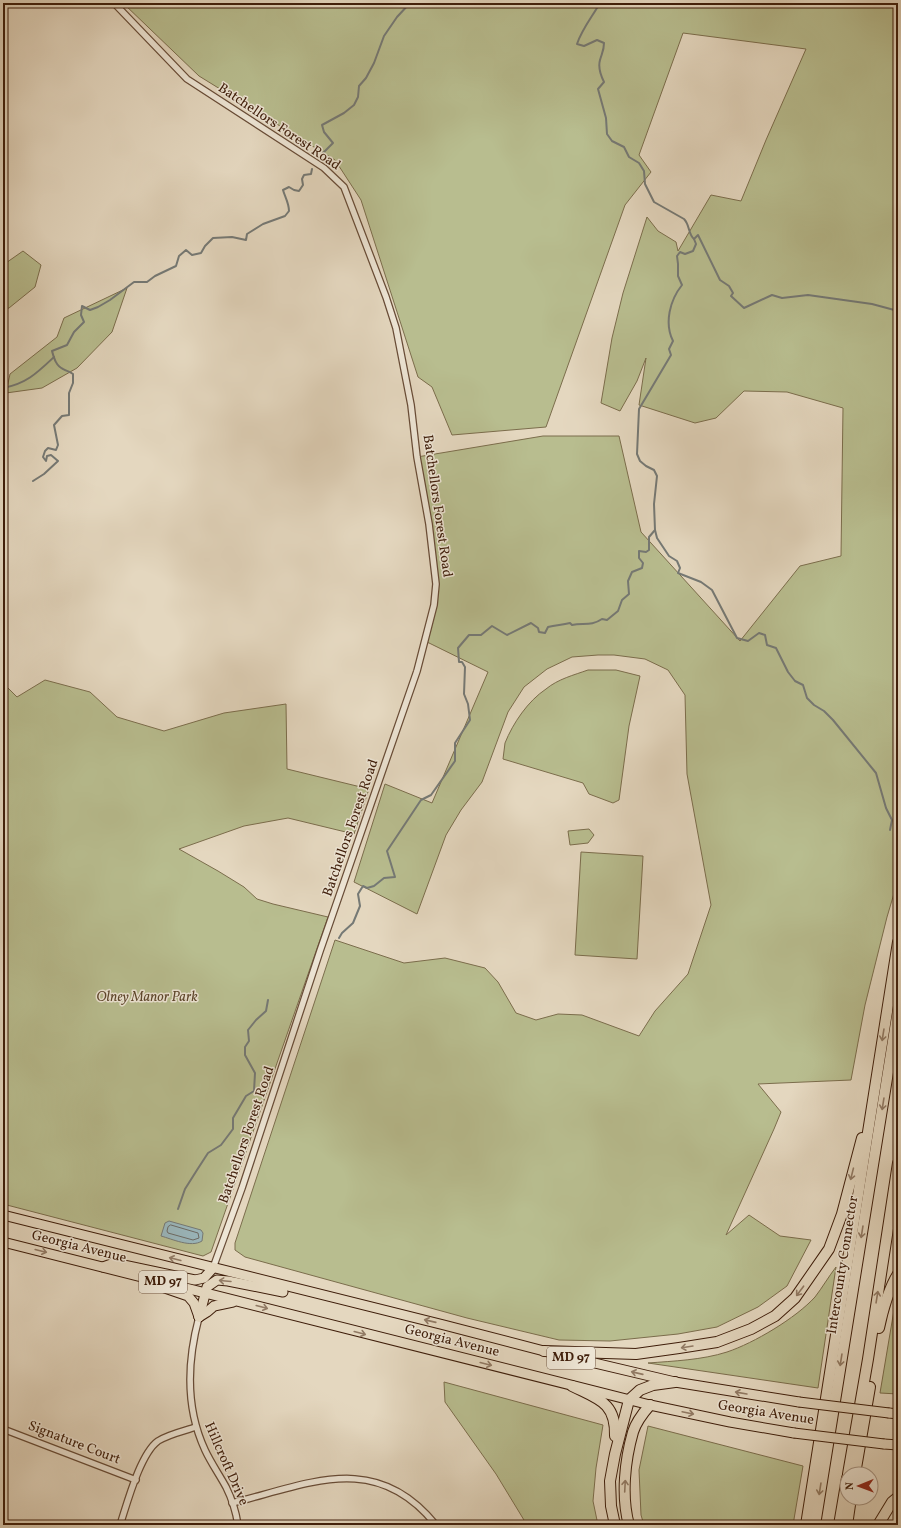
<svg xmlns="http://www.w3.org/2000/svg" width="901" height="1528" font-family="Vollkorn,serif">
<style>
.green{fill:#b8bd8f;stroke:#7b6d4c}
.water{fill:#9ab7bd;stroke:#757975}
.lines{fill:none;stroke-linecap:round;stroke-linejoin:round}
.shore{stroke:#6c6a64;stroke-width:1}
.stream{stroke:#757975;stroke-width:2}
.minor-casing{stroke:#684c37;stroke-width:8}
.primary-casing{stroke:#3e1d0a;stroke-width:11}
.motorway-casing{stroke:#3e1d0a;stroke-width:12}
.minor{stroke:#ede5d5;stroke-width:5.5}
.primary{stroke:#e4d7bf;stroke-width:9}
.motorway{stroke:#e4d7bf;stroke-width:10}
.primary-bridge-casing{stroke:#3e1d0a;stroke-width:11;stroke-linecap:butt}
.primary-bridge{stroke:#e4d7bf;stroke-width:9}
.oneway{stroke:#917a64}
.labels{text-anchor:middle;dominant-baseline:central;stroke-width:3;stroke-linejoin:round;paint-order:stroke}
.shield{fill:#ede5d5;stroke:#725947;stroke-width:1}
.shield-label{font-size:13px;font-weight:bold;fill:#3e1d0a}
.street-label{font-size:14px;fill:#3e1d0a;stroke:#ede5d5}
.park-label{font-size:14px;font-style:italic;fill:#5c452b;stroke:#ede5d5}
</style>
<rect width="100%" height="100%" fill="#e4d7bf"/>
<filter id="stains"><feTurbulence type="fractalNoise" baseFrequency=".005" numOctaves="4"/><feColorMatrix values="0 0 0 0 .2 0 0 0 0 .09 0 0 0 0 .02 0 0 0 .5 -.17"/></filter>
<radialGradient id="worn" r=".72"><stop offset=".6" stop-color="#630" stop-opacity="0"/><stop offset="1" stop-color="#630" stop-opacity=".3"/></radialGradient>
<g class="green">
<path d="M123,3H898V880L887,917L865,1005L851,1080L758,1084L781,1112L774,1129L726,1235L749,1215L780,1236L811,1240L787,1286L758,1307L717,1327L678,1334L610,1341L559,1340L467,1318L245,1257L235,1250V1243L335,940L404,963L445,958L485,968L498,982L516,1013L536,1020L558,1014L582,1015L639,1036L655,1011L688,974L711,905L687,774L685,695L668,670L645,659L614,655H598L572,657L547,669L524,687L508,712L482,782L461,810L446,835L417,914L354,882L385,784L432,803L488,672L425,641L436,584L417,457L543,436H619L641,532L740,641L800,566L841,556L843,408L787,392L744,391L716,418L695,423L639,405L646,358L637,381L620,411L601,403L612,338L623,293L647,217L658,231L676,242L678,251L711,195L741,201L766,140L806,49L683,33L639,155L651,172L625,205L546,427L452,435L432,387L418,377L361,200L335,160L199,76Z"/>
<path d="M23,251L41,265L35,287L9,308L3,310V265Z"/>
<path d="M127,288L112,332L77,368L42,388L6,393L10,374L57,337L64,318Z"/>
<path d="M588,670H616L640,676L629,726L619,800L613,803L589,794L583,783L503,759C504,754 504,748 505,743C513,723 528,701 546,689C558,679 574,675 588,670Z"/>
<path d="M45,680L90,692L117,717L164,731L224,713L286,704L287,769L369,789L354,834L288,818L244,826L179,849L218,871L244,887L257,899L273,904L328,917L211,1252L203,1256L3,1204V683L17,697Z"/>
<path d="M589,829L594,835L588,843L570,845L568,831Z"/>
<path d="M581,852L643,856L637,959L575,955Z"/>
<path d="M836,1267L818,1388L648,1363C674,1361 702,1360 727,1352C754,1343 796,1318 815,1297C822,1288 829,1276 836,1267Z"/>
<path d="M898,1302V1394L880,1393L894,1310Z"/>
<path d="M444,1382L603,1425L596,1468L593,1501L598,1525H527L496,1474L445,1402Z"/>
<path d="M648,1426L803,1466L793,1525H644L641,1515L639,1470Z"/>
</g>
<path class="water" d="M169,1221L201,1230L203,1233L202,1241C191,1248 172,1239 161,1236L165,1223Z"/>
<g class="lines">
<path class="shore" d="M171,1225L198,1233L199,1238L193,1240L168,1233L167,1231L168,1227Z"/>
<g class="stream">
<path d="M600,3C592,17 582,29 577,44L584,46L597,40L604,43C604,50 602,53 600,60C598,67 601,76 604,82L598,89L606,118L607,134L612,141L624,147L629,157L639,163L644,171L645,184L654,202L684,219C690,225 688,234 694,239L698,235L720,280L729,286L733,293L731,296L744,308L772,295L782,298L808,295L872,304L898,311"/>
<path d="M318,158L333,143L324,132L322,125L344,113L354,105L358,97L359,86L366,78L374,63L384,36L397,17L410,3"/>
<path d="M694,239L696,244L693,251L685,254L680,252L677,256L678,264V276L682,285C670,300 664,323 673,341L669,349L671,355L639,409L637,454L640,461L646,466L654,470L657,476L654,504L655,530L657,538L669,556L677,561L680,568L678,573L701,582L712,590L737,638L748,641L759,633L765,635L767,645L776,648L788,672L795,681L803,685L807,698L814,705L824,711L833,720L876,773L886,808L892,820L890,830"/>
<path d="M3,388C26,384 37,373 54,357"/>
<path d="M33,481L44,474L58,461L51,455L47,456L46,461L43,457L45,451L48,448L56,450L58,445L54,425L62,416L69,415V393L73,383V374C69,371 66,371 63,369C56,366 54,358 52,351L67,345L74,332L84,322L81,315L82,306L90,310L98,307L110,300L134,282H147L155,276L176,266L179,256L186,250L192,255L201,253L205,246L213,238L232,237L246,240L247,234L263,224L285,216L289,211C289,203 285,197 283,190L289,187L294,190L299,191L303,185L302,179L304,175L311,174L312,169"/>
<path d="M339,938L342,933L353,923L360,906L358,894L363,886L367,888L374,886L384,878L395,877L387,851L421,800L431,795L455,761V743L470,720L468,704L464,694L465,667L462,662H459L458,648L469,635H481L492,626L507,635L531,623L538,628L539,632L545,633L548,627C556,625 561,625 570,623L572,625C584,623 592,626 602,619L607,620L618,611L622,600L629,594L628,581L632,572L642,568L643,563L639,558V551L646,552L649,550V537L655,530"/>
<path d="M178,1209L185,1189L197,1170L208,1153L221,1145L233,1129V1118L246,1096L254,1091L255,1073L245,1055V1047L249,1041L248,1030L256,1020L266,1011L268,1000"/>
</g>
<g class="minor-casing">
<g id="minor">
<path d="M114,3L187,79L324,168L344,187L386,297L396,328L411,405L417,457L429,524L436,584L434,605L417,671L320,951L242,1188L213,1268"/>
<path d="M199,1317C187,1362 185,1407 205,1450C211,1463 219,1474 226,1487C232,1499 236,1512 238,1525"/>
<path d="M3,1429L136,1480"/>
<path d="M232,1503C309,1484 376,1450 436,1525"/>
<path d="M120,1525C127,1504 140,1454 158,1441C169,1434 184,1431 196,1427"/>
</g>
</g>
<g class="primary-casing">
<g id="primary">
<path d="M3,1215L444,1325L544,1351L675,1382L799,1402"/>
<path d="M3,1242L650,1405L730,1422L794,1433"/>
<path d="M103,1267L114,1263L195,1280L204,1278L213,1268"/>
<path d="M156,1285L188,1296L194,1303L199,1317"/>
<path d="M199,1317L207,1287L217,1280L228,1281L283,1292"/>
<path d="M199,1317L207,1312L214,1306L233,1302"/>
<path d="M889,1413L898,1414"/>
<path d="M884,1444L898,1445"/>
</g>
</g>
<g class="motorway-casing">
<g id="motorway">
<path d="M879,1328C883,1309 888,1290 898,1274"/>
<path d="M544,1351L636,1354L679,1348L717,1342L751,1329L775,1316L795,1298L829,1249L842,1214L862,1138"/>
<path d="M572,1386C598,1399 616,1402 615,1436"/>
<path d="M848,1474L868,1359L898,1163"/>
<path d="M855,1474L870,1387"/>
<path d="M615,1525L611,1506L610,1481L615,1454L629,1400L640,1390L653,1385L675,1382"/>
<path d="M629,1525C621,1496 625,1460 633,1432C636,1422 643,1413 650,1405"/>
<path d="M806,1525L898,942"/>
<path d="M815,1525L898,1010"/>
<path d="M839,1525L847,1478"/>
<path d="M847,1525L851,1498"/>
<path d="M878,1525L892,1502L898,1497"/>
</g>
</g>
<use href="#minor" class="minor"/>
<use href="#primary" class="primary"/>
<use href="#motorway" class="motorway"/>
<g class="primary-bridge-casing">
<g id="primary-bridge">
<path d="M799,1402L889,1413"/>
<path d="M794,1433L884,1444"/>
</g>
</g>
<use href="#primary-bridge" class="primary-bridge"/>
</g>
<defs><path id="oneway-shaft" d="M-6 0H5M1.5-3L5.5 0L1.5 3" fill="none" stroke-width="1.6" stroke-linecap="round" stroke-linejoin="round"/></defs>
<g class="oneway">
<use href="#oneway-shaft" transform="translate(883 1035) rotate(99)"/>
<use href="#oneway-shaft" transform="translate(883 1104) rotate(99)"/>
<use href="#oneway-shaft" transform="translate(852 1174) rotate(104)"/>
<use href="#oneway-shaft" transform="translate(862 1232) rotate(99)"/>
<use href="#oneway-shaft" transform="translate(41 1251) rotate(14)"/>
<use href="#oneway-shaft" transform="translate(175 1259) rotate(-166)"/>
<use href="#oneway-shaft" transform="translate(225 1281) rotate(-175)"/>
<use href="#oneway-shaft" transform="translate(800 1291) rotate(127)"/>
<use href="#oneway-shaft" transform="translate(877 1297) rotate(-81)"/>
<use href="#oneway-shaft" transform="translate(262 1307) rotate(15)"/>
<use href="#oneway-shaft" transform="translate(430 1321) rotate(-167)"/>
<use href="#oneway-shaft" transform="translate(360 1333) rotate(15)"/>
<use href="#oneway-shaft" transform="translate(687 1347) rotate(171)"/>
<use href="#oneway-shaft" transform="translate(841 1360) rotate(99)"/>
<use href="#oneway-shaft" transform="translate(486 1364) rotate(14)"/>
<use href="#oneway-shaft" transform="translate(637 1373) rotate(-167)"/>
<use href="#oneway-shaft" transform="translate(741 1393) rotate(-170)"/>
<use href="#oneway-shaft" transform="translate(688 1413) rotate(12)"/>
<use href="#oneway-shaft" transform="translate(625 1486) rotate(-87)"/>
<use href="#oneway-shaft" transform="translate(820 1489) rotate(99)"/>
</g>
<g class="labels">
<g class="shield">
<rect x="139" y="1271" width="48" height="22" rx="3"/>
<rect x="547" y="1347" width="48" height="22" rx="3"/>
</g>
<g class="shield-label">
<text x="163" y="1282">MD 97</text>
<text x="571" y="1358">MD 97</text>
</g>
<g class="street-label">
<text transform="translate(279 127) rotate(34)">Batchellors Forest Road</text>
<text transform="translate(437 506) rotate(82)">Batchellors Forest Road</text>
<text transform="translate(351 828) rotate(-71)">Batchellors Forest Road</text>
<text transform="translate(247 1135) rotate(-71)">Batchellors Forest Road</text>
<text transform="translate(79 1247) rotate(14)">Georgia Avenue</text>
<text transform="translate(843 1265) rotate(-81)">Intercounty Connector</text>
<text transform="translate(452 1341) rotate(14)">Georgia Avenue</text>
<text transform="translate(766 1413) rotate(9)">Georgia Avenue</text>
<text transform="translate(74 1443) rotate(21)">Signature Court</text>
<text transform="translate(226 1464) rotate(66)">Hillcroft Drive</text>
</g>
<g class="park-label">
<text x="147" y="997">Olney Manor Park</text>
</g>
</g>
<rect width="901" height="1528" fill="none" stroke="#e4d7bf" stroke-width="16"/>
<rect x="4" y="4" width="893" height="1520" fill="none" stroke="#3e1d0a" stroke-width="2"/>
<rect x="8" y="8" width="885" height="1512" fill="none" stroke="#3e1d0a"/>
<g transform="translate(859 1486) rotate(269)"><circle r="19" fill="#ede5d5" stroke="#a79584"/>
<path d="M0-3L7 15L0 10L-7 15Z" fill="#8f2418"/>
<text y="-6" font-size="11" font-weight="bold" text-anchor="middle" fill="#3e1d0a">N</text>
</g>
<rect width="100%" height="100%" filter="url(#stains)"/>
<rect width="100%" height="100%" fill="url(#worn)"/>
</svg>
